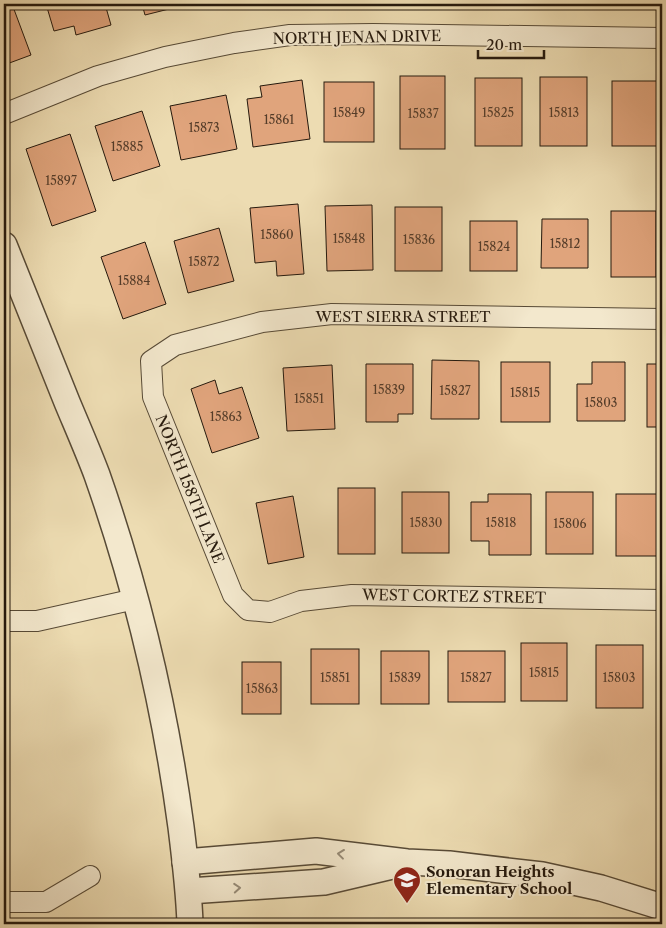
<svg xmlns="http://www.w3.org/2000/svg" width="666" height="928" font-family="'Libre Caslon Text',serif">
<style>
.building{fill:#e0a47c;stroke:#25190d}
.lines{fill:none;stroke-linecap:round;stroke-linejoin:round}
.minor-casing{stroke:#574a36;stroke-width:22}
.tertiary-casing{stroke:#574a36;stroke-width:28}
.minor{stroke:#f3e8cd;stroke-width:20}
.tertiary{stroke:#f3e8cd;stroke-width:25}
.oneway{stroke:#968b77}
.labels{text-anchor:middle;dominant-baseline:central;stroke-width:4;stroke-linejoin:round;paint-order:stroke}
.number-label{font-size:12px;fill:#543c29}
.street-label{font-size:15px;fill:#25190d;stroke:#f3e8cd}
.poi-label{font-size:15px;font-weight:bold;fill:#25190d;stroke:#f3e8cd;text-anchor:start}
</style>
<rect width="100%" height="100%" fill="#eddcb2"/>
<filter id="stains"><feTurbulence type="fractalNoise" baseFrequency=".004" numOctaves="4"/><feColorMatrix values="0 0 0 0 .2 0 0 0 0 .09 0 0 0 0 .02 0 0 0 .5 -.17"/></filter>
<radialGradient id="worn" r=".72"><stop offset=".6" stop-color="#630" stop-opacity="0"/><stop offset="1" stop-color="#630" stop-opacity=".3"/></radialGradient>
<g class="building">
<path d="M4,4H12L31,55L4,65Z"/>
<path d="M46,4H105L111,25L76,35L74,26L54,31Z"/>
<path d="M142,4H181V6L145,15Z"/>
<rect x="400" y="76" width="45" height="73"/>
<rect x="540" y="77" width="47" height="69"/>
<rect x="475" y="78" width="47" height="68"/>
<path d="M302,80L310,139L253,147L247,99L262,97L260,86Z"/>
<rect x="612" y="81" width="47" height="65"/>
<rect x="324" y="82" width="50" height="60"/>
<path d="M226,95L237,149L181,160L170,106Z"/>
<path d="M142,111L160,166L113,181L95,126Z"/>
<path d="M70,134L96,211L52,226L26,149Z"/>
<path d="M298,204L304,274L277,276L276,261L255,263L250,208Z"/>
<path d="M372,205L373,270L327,271L325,206Z"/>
<rect x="395" y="207" width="47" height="64"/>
<rect x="611" y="211" width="45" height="66"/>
<path d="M542,219H588V268H541Z"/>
<rect x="470" y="221" width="47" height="50"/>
<path d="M219,228L234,281L188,293L174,241Z"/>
<path d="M145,242L166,304L123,319L101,257Z"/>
<path d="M432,360L479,361V419H431Z"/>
<rect x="501" y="362" width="49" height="60"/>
<path d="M592,362H625V421H577V384H592Z"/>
<path d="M366,364H413V414H398V422H366Z"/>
<rect x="647" y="364" width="15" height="63"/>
<path d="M332,365L335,429L287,431L283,368Z"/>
<path d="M215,380L219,394L242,387L259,438L212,453L191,389Z"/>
<rect x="338" y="488" width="37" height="66"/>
<rect x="402" y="492" width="47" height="61"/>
<rect x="546" y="492" width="47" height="62"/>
<path d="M488,494H531V555H489V541H471V502H488Z"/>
<rect x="616" y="494" width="46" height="62"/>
<path d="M293,496L304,557L268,564L256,503Z"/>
<rect x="521" y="643" width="46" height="58"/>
<rect x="596" y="645" width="47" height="63"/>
<rect x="311" y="649" width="48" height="55"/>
<rect x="381" y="651" width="48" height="53"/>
<rect x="448" y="651" width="57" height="51"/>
<rect x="242" y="662" width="39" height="52"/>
</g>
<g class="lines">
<g class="minor-casing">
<g id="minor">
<path d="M4,114L98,76L165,57L234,43L290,35L373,34L662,38"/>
<path d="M662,319L332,314L262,322L175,345L151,361L153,397L233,595L248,610L270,612L301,601L352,595L662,600"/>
<path d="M4,621H37L135,599"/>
<path d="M4,902H46L90,876"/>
</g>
</g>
<g class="tertiary-casing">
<g id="tertiary">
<path d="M4,245C25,297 46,349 67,402C77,426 88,451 97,475C137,589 165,707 181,827C185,859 189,892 190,924"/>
<path d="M185,862L316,851L407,862L449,864L542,875L601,888L662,907"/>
<path d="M189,891L324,882L392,866"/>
</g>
</g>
<use href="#minor" class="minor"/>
<use href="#tertiary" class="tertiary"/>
</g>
<defs><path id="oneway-chevron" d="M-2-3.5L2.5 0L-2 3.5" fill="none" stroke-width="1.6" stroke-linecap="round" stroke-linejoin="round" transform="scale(1.25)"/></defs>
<g class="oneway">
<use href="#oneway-chevron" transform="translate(341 854) rotate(-173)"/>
<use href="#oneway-chevron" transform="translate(237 888) rotate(-4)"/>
</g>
<defs>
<g id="school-pin" transform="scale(1.4375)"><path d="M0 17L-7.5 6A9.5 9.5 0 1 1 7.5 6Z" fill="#8f2418" stroke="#f3e8cd"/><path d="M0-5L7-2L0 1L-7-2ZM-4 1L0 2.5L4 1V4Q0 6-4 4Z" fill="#fff"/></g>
</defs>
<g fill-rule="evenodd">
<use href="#school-pin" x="407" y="880"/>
</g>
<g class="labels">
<g class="number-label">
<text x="349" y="112">15849</text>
<text x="498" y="112">15825</text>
<text x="564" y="112">15813</text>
<text x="423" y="113">15837</text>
<text x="279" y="119">15861</text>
<text x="204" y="127">15873</text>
<text x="127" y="146">15885</text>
<text x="61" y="180">15897</text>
<text x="277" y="234">15860</text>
<text x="349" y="238">15848</text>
<text x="419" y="239">15836</text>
<text x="565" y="243">15812</text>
<text x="494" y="246">15824</text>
<text x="204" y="261">15872</text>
<text x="134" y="280">15884</text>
<text x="389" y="389">15839</text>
<text x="455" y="390">15827</text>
<text x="525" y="392">15815</text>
<text x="309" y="398">15851</text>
<text x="601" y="402">15803</text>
<text x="226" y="416">15863</text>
<text x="426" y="522">15830</text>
<text x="501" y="522">15818</text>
<text x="570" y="523">15806</text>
<text x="544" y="672">15815</text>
<text x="335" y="677">15851</text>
<text x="405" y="677">15839</text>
<text x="476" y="677">15827</text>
<text x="619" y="677">15803</text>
<text x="262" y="688">15863</text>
</g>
<g class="street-label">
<text transform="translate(357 37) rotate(-1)">NORTH JENAN DRIVE</text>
<text x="403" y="316">WEST SIERRA STREET</text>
<text transform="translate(190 489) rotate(68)">NORTH 158TH LANE</text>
<text transform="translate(454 596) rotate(1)">WEST CORTEZ STREET</text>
</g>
<g class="poi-label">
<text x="426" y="871">Sonoran Heights<tspan x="426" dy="17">Elementary School</tspan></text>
</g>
</g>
<rect width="666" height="928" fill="none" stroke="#eddcb2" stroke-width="20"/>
<rect x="5" y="5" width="656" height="918" fill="none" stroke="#25190d" stroke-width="2.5"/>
<rect x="10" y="10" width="646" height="908" fill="none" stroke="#25190d"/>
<path d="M478 50v8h66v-8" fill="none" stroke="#25190d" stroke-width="2.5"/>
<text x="486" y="50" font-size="15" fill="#25190d" stroke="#f3e8cd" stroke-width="4" paint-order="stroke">20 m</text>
<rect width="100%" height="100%" filter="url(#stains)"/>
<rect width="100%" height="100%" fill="url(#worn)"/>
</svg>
